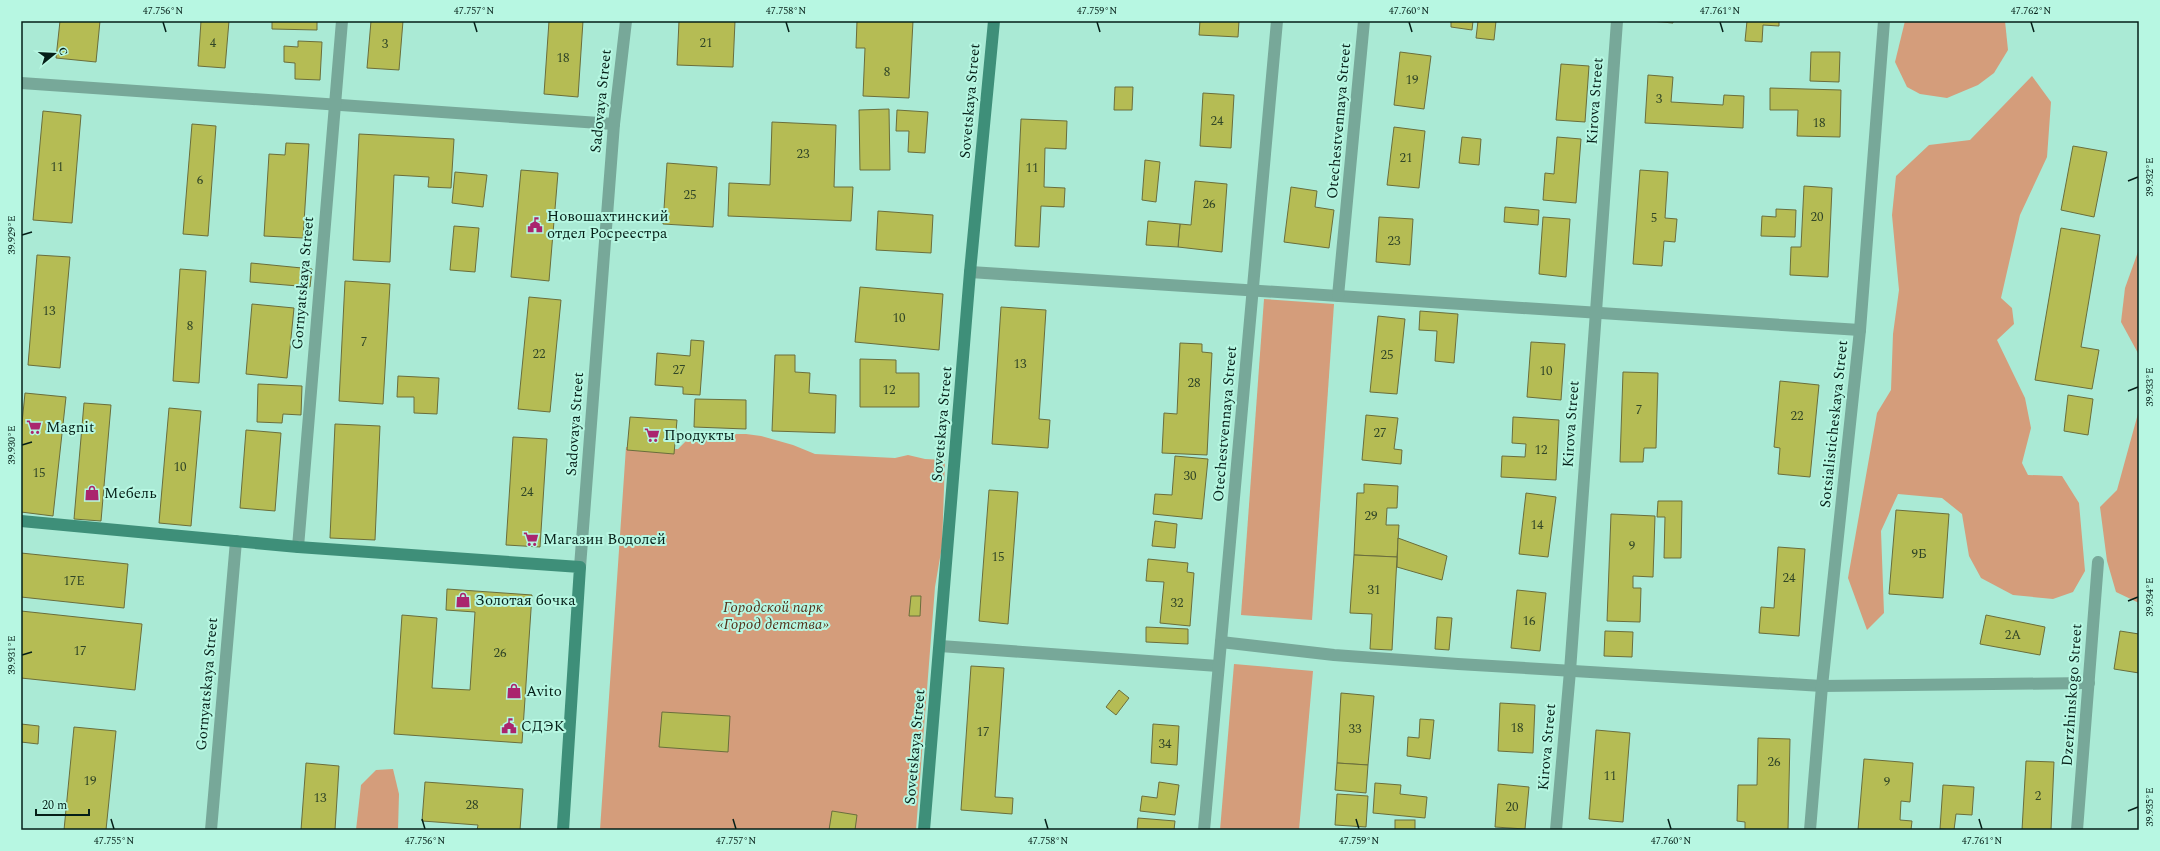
<svg xmlns="http://www.w3.org/2000/svg" width="2160" height="851" font-family="Spectral,serif">
<style>
.green{fill:#d49d7b}
.building{fill:#b5bc54;stroke:#6a6e3c}
.lines{fill:none;stroke-linecap:round;stroke-linejoin:round}
.street{stroke:#77a899;stroke-width:12}
.secondary{stroke:#3e8f79;stroke-width:12}
.ticks{fill:none;stroke:#051f18;stroke-width:1.5}
.labels{text-anchor:middle;dominant-baseline:central;stroke-width:4;stroke-linejoin:round;paint-order:stroke}
.number-label{font-size:13px;fill:#314627}
.street-label{font-size:15px;fill:#051f18;stroke:#b7f7e2}
.poi-label{font-size:15px;fill:#051f18;stroke:#b7f7e2;text-anchor:start}
.park-label{font-size:15px;font-style:italic;fill:#532f18;stroke:#b7f7e2}
.neatline{fill:none;stroke:#051f18;stroke-width:1.5}
.ticks-label{font-size:10px;text-anchor:middle;fill:#051f18}
</style>
<rect width="100%" height="100%" fill="#aaead5"/>
<g class="green">
<path d="M1905,21H2005L2008,50L1994,73L1978,85L1947,98L1920,94L1907,87L1895,62Z"/>
<path d="M2032,76L2051,102L2047,157L2020,215L2001,298L2012,308L2014,324L1997,340L2025,398L2031,428L2022,463L2028,475L2062,476L2079,503L2085,571L2073,592L2053,599L2013,595L1981,578L1969,556L1962,514L1942,498L1898,494L1881,531L1884,613L1867,630L1848,578L1877,413L1891,390L1893,334L1899,290L1892,215L1896,176L1929,145L1970,140Z"/>
<path d="M2139,249V355L2121,322L2125,288Z"/>
<path d="M1264,299L1334,304L1312,620L1241,615Z"/>
<path d="M2139,410V603L2116,592L2107,561L2100,507L2117,490Z"/>
<path d="M704,434H746L761,436L793,445L815,454L895,458L908,455L925,459L945,460L942,546L935,587L916,830H600L626,447L678,449L691,436Z"/>
<path d="M1234,664L1313,671L1299,830H1220Z"/>
<path d="M393,769L399,794L398,830H356L361,785L376,770Z"/>
</g>
<g class="building">
<path d="M60,21H100L96,62L56,58Z"/>
<path d="M201,21H229L225,68L198,66Z"/>
<path d="M272,21H317V30L272,29Z"/>
<path d="M371,21H403L399,70L367,68Z"/>
<path d="M549,21H583L578,97L544,94Z"/>
<path d="M679,21H735L733,67L677,65Z"/>
<path d="M857,21H913L909,98L863,96L865,48H856Z"/>
<path d="M1200,21H1239L1238,37L1199,35Z"/>
<path d="M1451,21H1473L1472,30L1451,27Z"/>
<path d="M1478,21H1496L1494,40L1476,38Z"/>
<path d="M1651,21H1673V23Z"/>
<path d="M1747,21H1779V26L1763,25L1762,42L1745,41Z"/>
<path d="M298,41L322,42L320,80L295,79V63L284,62V46L298,47Z"/>
<path d="M1400,52L1431,56L1424,109L1394,105Z"/>
<path d="M1811,52H1840L1839,82L1810,81Z"/>
<path d="M1561,64L1589,66L1585,122L1556,120Z"/>
<path d="M1648,75L1673,77L1671,102L1723,105L1724,95L1744,96L1743,128L1645,123Z"/>
<path d="M1115,87H1133L1132,110H1114Z"/>
<path d="M1770,88L1841,90L1840,137L1797,136L1798,110H1770Z"/>
<path d="M1203,93L1234,95L1231,148L1200,146Z"/>
<path d="M889,109L890,170H860L859,110Z"/>
<path d="M897,110L928,112L925,153L908,152L909,131H896Z"/>
<path d="M43,111L81,115L72,223L33,220Z"/>
<path d="M1021,119L1067,121L1066,149L1045,148L1044,187L1065,188L1064,207L1041,206L1039,247L1015,246Z"/>
<path d="M772,122L836,125L834,187H853L851,221L728,216L729,183L770,185Z"/>
<path d="M192,124L216,126L208,236L183,234Z"/>
<path d="M1394,127L1425,131L1419,188L1387,185Z"/>
<path d="M359,134L454,139L451,188L428,187L429,177L394,175L390,262L353,260Z"/>
<path d="M1462,137L1481,139L1479,165L1459,163Z"/>
<path d="M1557,137L1581,139L1576,203L1543,200L1545,173L1554,174Z"/>
<path d="M286,143L309,144L303,238L264,236L269,154L285,155Z"/>
<path d="M2073,146L2107,152L2094,217L2061,210Z"/>
<path d="M1145,160L1160,162L1156,202L1142,200Z"/>
<path d="M667,163L717,167L713,227L663,224Z"/>
<path d="M521,170L558,173L549,281L511,277Z"/>
<path d="M1640,170L1668,172L1665,218L1677,219L1675,242L1664,241L1662,266L1633,264Z"/>
<path d="M455,172L487,175L483,207L452,203Z"/>
<path d="M1195,181L1227,184L1222,252L1178,247L1180,224L1191,225Z"/>
<path d="M1804,186L1832,188L1828,277L1790,275L1791,247H1801Z"/>
<path d="M1291,187L1317,191L1315,207L1334,210L1329,248L1284,242Z"/>
<path d="M1505,207L1539,210L1538,225L1504,222Z"/>
<path d="M1776,209L1796,210L1795,237L1761,236L1762,216L1776,217Z"/>
<path d="M878,211L933,215L931,253L876,250Z"/>
<path d="M1379,217L1413,219L1410,265L1376,262Z"/>
<path d="M1543,217L1570,219L1566,277L1539,274Z"/>
<path d="M1148,221L1180,224L1178,247L1146,245Z"/>
<path d="M454,226L479,228L475,272L450,270Z"/>
<path d="M2061,228L2100,235L2081,347L2099,350L2092,389L2035,380Z"/>
<path d="M37,255L70,257L60,368L28,365Z"/>
<path d="M251,263L312,269L310,287L250,282Z"/>
<path d="M180,269L206,271L199,383L173,381Z"/>
<path d="M345,281L390,284L383,404L339,401Z"/>
<path d="M860,287L943,294L939,350L855,342Z"/>
<path d="M529,297L561,300L550,412L518,409Z"/>
<path d="M252,304L294,308L287,378L246,374Z"/>
<path d="M1001,307L1046,310L1039,419L1050,420L1048,448L992,444Z"/>
<path d="M1420,311L1458,314L1454,363L1435,361L1437,331L1419,330Z"/>
<path d="M1378,316L1405,319L1397,394L1370,392Z"/>
<path d="M691,340L704,341L700,395L683,394V387L655,385L657,353L690,356Z"/>
<path d="M1531,342L1565,344L1561,400L1527,397Z"/>
<path d="M1180,343L1202,344V352L1212,353L1207,455L1162,453L1164,413L1177,414Z"/>
<path d="M775,355H795V372L810,373L809,393L836,395L835,433L772,431Z"/>
<path d="M860,359L896,360V373H919V407H860Z"/>
<path d="M1623,372L1658,373L1656,448H1644L1643,462H1620Z"/>
<path d="M398,376L439,378L437,414L414,413V397H397Z"/>
<path d="M1780,381L1819,385L1810,477L1778,474L1780,448L1774,447Z"/>
<path d="M258,384L302,386L301,415L283,414L282,423L257,422Z"/>
<path d="M25,393L66,397L53,516L21,512V433Z"/>
<path d="M2068,395L2093,399L2088,435L2064,431Z"/>
<path d="M695,399L746,400V429L694,427Z"/>
<path d="M84,403L111,405L101,521L74,519Z"/>
<path d="M169,408L201,411L191,526L159,523Z"/>
<path d="M1366,415L1398,418L1394,449L1402,450L1401,464L1362,460Z"/>
<path d="M630,417L677,420L674,454L627,450Z"/>
<path d="M1513,417L1559,420L1556,480L1501,477L1502,456L1525,457L1526,444L1512,443Z"/>
<path d="M335,424L380,426L375,540L330,538Z"/>
<path d="M246,430L281,433L275,511L240,508Z"/>
<path d="M513,437L547,439L540,547L506,545Z"/>
<path d="M1175,456L1208,459L1202,519L1153,514L1155,494L1172,495Z"/>
<path d="M1364,484L1398,486L1397,508H1387L1386,525H1399L1397,557L1354,555L1357,493H1364Z"/>
<path d="M989,490L1018,492L1008,624L979,621Z"/>
<path d="M1526,493L1556,497L1548,557L1519,554Z"/>
<path d="M1658,501H1682L1681,558H1664L1665,517H1657Z"/>
<path d="M1896,510L1949,514L1943,598L1889,594Z"/>
<path d="M1611,514L1655,516L1653,577L1633,576V588H1641L1640,622L1607,621Z"/>
<path d="M1155,521L1177,524L1175,548L1152,546Z"/>
<path d="M1398,538L1447,556L1442,580L1397,567Z"/>
<path d="M1778,547L1805,549L1799,636L1759,633L1761,607L1774,608Z"/>
<path d="M21,553L128,564L124,608L21,597Z"/>
<path d="M1354,555L1397,557L1392,650L1370,649L1372,614L1350,613Z"/>
<path d="M1148,559L1188,563L1187,572L1194,573L1190,626L1160,623L1164,582L1146,581Z"/>
<path d="M447,589L532,595L522,743L394,734L402,615L437,618L432,688L470,690L475,612L446,610Z"/>
<path d="M1517,590L1546,593L1540,651L1511,648Z"/>
<path d="M911,596H921L920,616H909Z"/>
<path d="M21,611L142,624L135,690L21,678Z"/>
<path d="M1986,615L2045,627L2040,655L1980,644Z"/>
<path d="M1437,617L1452,618L1449,650L1435,649Z"/>
<path d="M1146,627L1188,629V644L1146,642Z"/>
<path d="M1605,631L1633,632L1632,657L1604,656Z"/>
<path d="M2120,631L2139,634V673L2114,669Z"/>
<path d="M971,666L1004,668L995,797L1013,798L1012,814L961,810Z"/>
<path d="M1119,690L1129,698L1116,715L1106,707Z"/>
<path d="M1341,693L1374,696L1368,765L1337,763Z"/>
<path d="M1500,703L1535,705L1533,753L1498,751Z"/>
<path d="M662,712L730,716L728,752L659,747Z"/>
<path d="M1420,719L1434,720L1430,759L1407,756L1408,737L1419,738Z"/>
<path d="M21,724L39,726L38,744L21,742Z"/>
<path d="M1153,724L1179,726L1177,765L1151,763Z"/>
<path d="M74,727L116,731L106,830H64Z"/>
<path d="M1596,730L1630,733L1623,822L1589,819Z"/>
<path d="M1758,738L1790,739L1788,830H1745V822L1737,821L1738,785H1757Z"/>
<path d="M1864,759L1913,763L1910,802L1901,801L1900,820L1912,821L1911,830H1858Z"/>
<path d="M2026,761L2054,762L2051,830H2022Z"/>
<path d="M306,763L339,766L335,830H301Z"/>
<path d="M1337,763L1368,765L1366,793L1335,790Z"/>
<path d="M425,782L523,789L520,830H477L478,825L422,821Z"/>
<path d="M1159,782L1179,785L1175,815L1140,811L1142,796L1157,798Z"/>
<path d="M1375,783L1401,785L1400,794L1427,797L1425,818L1373,813Z"/>
<path d="M1498,784L1529,787L1525,829L1495,827Z"/>
<path d="M1943,785L1974,787L1972,815L1956,814L1954,830L1940,829Z"/>
<path d="M1337,794L1368,796L1366,827L1335,825Z"/>
<path d="M832,811L857,815L855,830H829Z"/>
<path d="M1138,818L1175,821L1174,830H1137Z"/>
<rect x="1395" y="820" width="20" height="10"/>
</g>
<g class="lines">
<g class="street">
<path d="M21,83L614,124"/>
<path d="M970,272L1860,330"/>
<path d="M1338,296L1364,21"/>
<path d="M298,547L342,21"/>
<path d="M580,567L614,124L626,21"/>
<path d="M1221,642L1334,655L1458,664L1822,686L2089,683"/>
<path d="M940,646L1218,666"/>
<path d="M211,830L236,541"/>
<path d="M1204,830L1277,21"/>
<path d="M1556,830L1570,671L1617,21"/>
<path d="M1810,830L1822,686L1860,330L1884,21"/>
<path d="M2077,830L2098,562"/>
</g>
<g class="secondary">
<path d="M21,521L298,547L580,567L563,830"/>
<path d="M924,830L970,272L994,21"/>
</g>
</g>
<path class="ticks" d="M163,22L166,32M474,22L477,32M786,22L789,32M1097,22L1100,32M1409,22L1412,32M1720,22L1723,32M2031,22L2034,32M2128,181L2138,177M22,235L32,232M2128,391L2138,387M22,445L32,442M2128,601L2138,597M22,655L32,652M2128,811L2138,807M111,819L114,829M422,819L425,829M733,819L736,829M1045,819L1048,829M1356,819L1359,829M1668,819L1671,829M1979,819L1982,829"/>
<defs>
<g id="civic-bare" transform="scale(1.2)"><path d="M-.6-6.5H3V-4.5H.6V-3L4-1V1h2V6H-6V1h2V-1L-.6-3ZM-1.2 2.5V6h2.4V2.5Z" fill="#aa256e" stroke="#b7f7e2" stroke-width="2.5" paint-order="stroke"/></g>
<g id="supermarket-bare" transform="scale(1.2)"><path d="M-6-5.5h2.5l.6 2H6L4.5 2H-2.5L-4.4-4H-6ZM-1.5 3.2a1.3 1.3 0 1 0 .1 0ZM3 3.2a1.3 1.3 0 1 0 .1 0Z" fill="#aa256e" stroke="#b7f7e2" stroke-width="2.5" paint-order="stroke"/></g>
<g id="shop-bare" transform="scale(1.2)"><path d="M-5-2.5h2.3a2.7 3.5 0 0 1 5.4 0H5L5.5 6h-11ZM-1.5-2.5h3a1.5 2.3 0 0 0-3 0Z" fill="#aa256e" stroke="#b7f7e2" stroke-width="2.5" paint-order="stroke"/></g>
</defs>
<g fill-rule="evenodd">
<use href="#civic-bare" x="535" y="225"/>
<use href="#supermarket-bare" x="34" y="427"/>
<use href="#supermarket-bare" x="652" y="435"/>
<use href="#shop-bare" x="92" y="493"/>
<use href="#supermarket-bare" x="531" y="539"/>
<use href="#shop-bare" x="463" y="600"/>
<use href="#shop-bare" x="514" y="691"/>
<use href="#civic-bare" x="509" y="726"/>
</g>
<g class="labels">
<g class="number-label">
<text x="213" y="43">4</text>
<text x="706" y="43">21</text>
<text x="385" y="44">3</text>
<text x="563" y="58">18</text>
<text x="887" y="72">8</text>
<text x="1412" y="80">19</text>
<text x="1659" y="99">3</text>
<text x="1217" y="121">24</text>
<text x="1819" y="123">18</text>
<text x="803" y="154">23</text>
<text x="1406" y="158">21</text>
<text x="57" y="167">11</text>
<text x="1032" y="168">11</text>
<text x="200" y="180">6</text>
<text x="690" y="195">25</text>
<text x="1209" y="204">26</text>
<text x="1817" y="217">20</text>
<text x="1654" y="218">5</text>
<text x="1394" y="241">23</text>
<text x="49" y="311">13</text>
<text x="899" y="318">10</text>
<text x="190" y="326">8</text>
<text x="364" y="342">7</text>
<text x="539" y="354">22</text>
<text x="1387" y="355">25</text>
<text x="1020" y="364">13</text>
<text x="679" y="370">27</text>
<text x="1546" y="371">10</text>
<text x="1194" y="383">28</text>
<text x="889" y="390">12</text>
<text x="1639" y="410">7</text>
<text x="1797" y="416">22</text>
<text x="1380" y="433">27</text>
<text x="1541" y="450">12</text>
<text x="180" y="467">10</text>
<text x="39" y="473">15</text>
<text x="1190" y="476">30</text>
<text x="527" y="492">24</text>
<text x="1371" y="516">29</text>
<text x="1537" y="525">14</text>
<text x="1632" y="546">9</text>
<text x="1919" y="554">9Б</text>
<text x="998" y="557">15</text>
<text x="1789" y="578">24</text>
<text x="74" y="581">17Е</text>
<text x="1374" y="590">31</text>
<text x="1177" y="603">32</text>
<text x="1529" y="621">16</text>
<text x="2013" y="635">2А</text>
<text x="80" y="651">17</text>
<text x="500" y="653">26</text>
<text x="1517" y="728">18</text>
<text x="1355" y="729">33</text>
<text x="983" y="732">17</text>
<text x="1165" y="744">34</text>
<text x="1774" y="762">26</text>
<text x="1610" y="776">11</text>
<text x="90" y="781">19</text>
<text x="1887" y="782">9</text>
<text x="2038" y="796">2</text>
<text x="320" y="798">13</text>
<text x="472" y="805">28</text>
<text x="1512" y="807">20</text>
</g>
<g class="street-label">
<text transform="translate(601 101) rotate(-84)">Sadovaya Street</text>
<text transform="translate(970 101) rotate(-85)">Sovetskaya Street</text>
<text transform="translate(1595 101) rotate(-86)">Kirova Street</text>
<text transform="translate(1339 121) rotate(-85)">Otechestvennaya Street</text>
<text transform="translate(303 283) rotate(-85)">Gornyatskaya Street</text>
<text transform="translate(575 424) rotate(-86)">Sadovaya Street</text>
<text transform="translate(942 424) rotate(-85)">Sovetskaya Street</text>
<text transform="translate(1225 424) rotate(-85)">Otechestvennaya Street</text>
<text transform="translate(1571 424) rotate(-86)">Kirova Street</text>
<text transform="translate(1834 424) rotate(-84)">Sotsialisticheskaya Street</text>
<text transform="translate(207 684) rotate(-85)">Gornyatskaya Street</text>
<text transform="translate(2072 695) rotate(-86)">Dzerzhinskogo Street</text>
<text transform="translate(915 747) rotate(-85)">Sovetskaya Street</text>
<text transform="translate(1547 747) rotate(-85)">Kirova Street</text>
</g>
<g class="poi-label">
<text x="547" y="216">Новошахтинский<tspan x="547" dy="17">отдел Росреестра</tspan></text>
<text x="46" y="427">Magnit</text>
<text x="664" y="435">Продукты</text>
<text x="104" y="493">Мебель</text>
<text x="543" y="539">Магазин Водолей</text>
<text x="475" y="600">Золотая бочка</text>
<text x="526" y="691">Avito</text>
<text x="521" y="726">СДЭК</text>
</g>
<g class="park-label">
<text x="773" y="607">Городской парк<tspan x="773" dy="17">«Город детства»</tspan></text>
</g>
</g>
<rect width="2160" height="851" fill="none" stroke="#b7f7e2" stroke-width="44"/>
<g transform="translate(54 54) rotate(72)" stroke="#b7f7e2" stroke-width="3" paint-order="stroke">
<path d="M0-3L7 15L0 10L-7 15Z" fill="#051f18"/>
<text y="-6" font-size="11" font-weight="bold" text-anchor="middle" fill="#051f18">С</text>
</g>
<path d="M36 809v6h53v-6" fill="none" stroke="#051f18" stroke-width="2"/>
<text x="42" y="809" font-size="12" fill="#051f18" stroke="#b7f7e2" stroke-width="3" paint-order="stroke">20 m</text>
<rect x="22" y="22" width="2116" height="807" class="neatline"/>
<g class="ticks-label">
<text x="163" y="14">47.756°N</text>
<text x="474" y="14">47.757°N</text>
<text x="786" y="14">47.758°N</text>
<text x="1097" y="14">47.759°N</text>
<text x="1409" y="14">47.760°N</text>
<text x="1720" y="14">47.761°N</text>
<text x="2031" y="14">47.762°N</text>
<text transform="translate(2149 177) rotate(-90)" y="4">39.932°E</text>
<text transform="translate(11 235) rotate(-90)" y="4">39.929°E</text>
<text transform="translate(2149 387) rotate(-90)" y="4">39.933°E</text>
<text transform="translate(11 445) rotate(-90)" y="4">39.930°E</text>
<text transform="translate(2149 597) rotate(-90)" y="4">39.934°E</text>
<text transform="translate(11 655) rotate(-90)" y="4">39.931°E</text>
<text transform="translate(2149 807) rotate(-90)" y="4">39.935°E</text>
<text x="114" y="844">47.755°N</text>
<text x="425" y="844">47.756°N</text>
<text x="736" y="844">47.757°N</text>
<text x="1048" y="844">47.758°N</text>
<text x="1359" y="844">47.759°N</text>
<text x="1671" y="844">47.760°N</text>
<text x="1982" y="844">47.761°N</text>
</g>
</svg>
